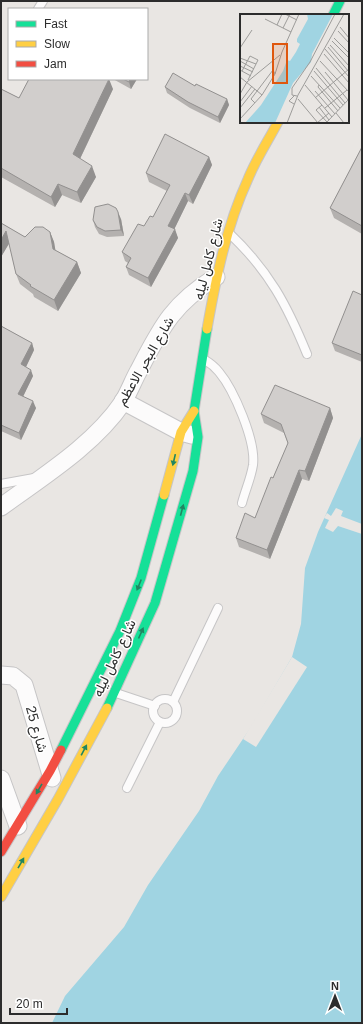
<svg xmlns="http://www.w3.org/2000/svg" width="363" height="1024" font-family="Helvetica,Vazirmatn,sans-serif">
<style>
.water{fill:#a0d4e2}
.pier{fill:#e9e6e3}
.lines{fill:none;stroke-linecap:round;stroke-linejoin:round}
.lane-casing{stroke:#c6c5c6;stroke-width:10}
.street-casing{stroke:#c6c5c6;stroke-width:19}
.fast-casing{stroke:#c6c5c6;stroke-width:11}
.slow-casing{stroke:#c6c5c6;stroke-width:11}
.jam-casing{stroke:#c6c5c6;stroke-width:11}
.lane{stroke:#fcfbfb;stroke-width:8}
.street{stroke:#fcfbfb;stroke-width:17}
.fast{stroke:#16e098;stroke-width:9}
.slow{stroke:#ffcf43;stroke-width:9}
.jam{stroke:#f24e42;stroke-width:9}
.wall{fill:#b4b1af}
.shaded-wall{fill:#92908f}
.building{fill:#d1cecc;stroke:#92908f}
.oneway{fill:#218662}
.labels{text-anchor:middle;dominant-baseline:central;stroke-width:3;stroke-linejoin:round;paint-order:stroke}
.street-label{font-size:14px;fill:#2c2c2c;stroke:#fff}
.inset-road{fill:none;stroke:#9d9c9a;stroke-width:1}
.view{fill:#df570e;fill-opacity:0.15;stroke:#df570e;stroke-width:2}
.inset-edge{fill:none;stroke:#2c2c2c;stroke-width:2}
</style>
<rect width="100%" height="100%" fill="#e9e6e3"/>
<path class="water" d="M362,434V1023H52L65,996L124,927L148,885L199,811L218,776L251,727L292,657L301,624L305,568L318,532Z"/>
<g class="pier">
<path d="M336,508L343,511L341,516L362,524V534L338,526L333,532L325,528L329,520L324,518L327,513L331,516Z"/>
<path d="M292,657L307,667L256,747L243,739Z"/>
</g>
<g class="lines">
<g class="lane-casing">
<g id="lane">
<path d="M38,9L43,1"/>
<path d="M230,234C269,271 287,305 307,354"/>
<path d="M205,360C210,363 215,367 219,372C234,390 256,441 253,465C251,478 245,491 242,503"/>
<path d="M1,484L34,478"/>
<path d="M116,693L155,706"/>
<circle cx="165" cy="711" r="12"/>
<path d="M173,702L218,608"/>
<path d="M127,788L160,722"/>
</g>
</g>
<g class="street-casing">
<g id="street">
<path d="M123,401L181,432L192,435"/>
<path d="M1,507C42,477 94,445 123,402C129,392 133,381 138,372C161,328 172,304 216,277"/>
<path d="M1,675L13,676L24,685L52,778"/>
<path d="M1,779L18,826"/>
</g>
</g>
<g class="fast-casing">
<g id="fast">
<path d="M333,15L340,1"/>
<path d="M107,708L155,603L193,471L198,437L194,411L207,329"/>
<path d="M61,750L120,631L141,578L164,495"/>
</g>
</g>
<g class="slow-casing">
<g id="slow">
<path d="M207,329C216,278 226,227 248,179C256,159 268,141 278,122"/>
<path d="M164,495L181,432L194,411"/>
<path d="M1,897L58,799L107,708"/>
</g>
</g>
<g class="jam-casing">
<path id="jam" d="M1,852L50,771L61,750"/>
</g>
<use href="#lane" class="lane"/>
<use href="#street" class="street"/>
<use href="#fast" class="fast"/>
<use href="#slow" class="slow"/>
<use href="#jam" class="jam"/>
</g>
<g class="wall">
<path d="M113,79H137L131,89Z"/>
<path d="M195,86L227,99L229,105L220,123L190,108L167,93L165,87Z"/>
<path d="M1,89L19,98L113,89L80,159L96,177L81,203L62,195L55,207L1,177Z"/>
<path d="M362,147V234L334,218L330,208Z"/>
<path d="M209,157L212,165L193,204L188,201L174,229L178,238L151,287L129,275L126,267L128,263L125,261L122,252L153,217L167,191L149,182L146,173Z"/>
<path d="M121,219L124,236L107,237L99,234L95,227L93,220Z"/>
<path d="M1,223L25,237L50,232L54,242L55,250L77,262L81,273L58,311L34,297L33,294L20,284L16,274L9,243L1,257Z"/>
<path d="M362,295V362L335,351L332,343Z"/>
<path d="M1,326L32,343L34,350L26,367L33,376L23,396L36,408L21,440L1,431Z"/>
<path d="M330,408L333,418L309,481L302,479L270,559L239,547L236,538L255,518L288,444L284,433L264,423L261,414Z"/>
</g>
<g class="shaded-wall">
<path d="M109,79L113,89L77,165L73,154Z"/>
<path d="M130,79H137L131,89L129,82Z"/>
<path d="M227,99L229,105L220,123L218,117Z"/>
<path d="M209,157L212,165L193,204L189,195Z"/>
<path d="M92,166L96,177L81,203L77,192Z"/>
<path d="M58,184L62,195L55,207L51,197Z"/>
<path d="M185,193L188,201L172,234L168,226Z"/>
<path d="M118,212L121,219L124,236L121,230Z"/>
<path d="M175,229L178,238L151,287L148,278Z"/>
<path d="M6,231L10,242L1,257V240Z"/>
<path d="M50,232L54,242L57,259L53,249Z"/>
<path d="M77,262L81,273L58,311L54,300Z"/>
<path d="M32,343L34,350L24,371L21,364Z"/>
<path d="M31,370L33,376L21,401L18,394Z"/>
<path d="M33,401L36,408L21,440L19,433Z"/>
<path d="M330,408L333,418L309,481L305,471Z"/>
<path d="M299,470L302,479L270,559L267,550Z"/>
</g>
<g class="building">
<path d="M173,73L195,86L196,84L227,99L218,117L188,102L165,87Z"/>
<path d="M29,79H109L73,154L92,166L77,192L58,184L51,197L1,168V89L19,98Z"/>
<path d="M123,79H130L129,82Z"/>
<path d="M165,134L209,157L189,195L185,193L168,226L175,229L148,278L126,267L131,258L122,252L138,224L144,226L150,216L153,217L170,185L146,173Z"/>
<path d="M362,147V226L330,208Z"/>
<path d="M108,204L116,208L118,212L121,230L105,231L97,227L93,220L95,207Z"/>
<path d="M1,223L25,237L35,227H43L50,232L53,249L77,262L54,300L30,286L31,285L16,274L6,231L1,240Z"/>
<path d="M353,291L362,295V355L332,343Z"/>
<path d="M1,326L32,343L21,364L31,370L18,394L33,401L19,433L1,425Z"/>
<path d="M275,385L330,408L305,471L299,470L267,550L236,538L245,513L255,518L271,477L273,478L288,443L281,424L261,414Z"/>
</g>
<defs><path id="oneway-solid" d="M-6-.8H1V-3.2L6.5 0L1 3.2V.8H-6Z"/></defs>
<g class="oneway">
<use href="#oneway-solid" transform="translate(174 460) rotate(103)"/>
<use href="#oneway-solid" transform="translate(182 510) rotate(-75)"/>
<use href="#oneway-solid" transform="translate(139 585) rotate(112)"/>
<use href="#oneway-solid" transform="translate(141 633) rotate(-66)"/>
<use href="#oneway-solid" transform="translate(84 750) rotate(-62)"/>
<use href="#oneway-solid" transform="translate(39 789) rotate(120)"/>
<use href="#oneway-solid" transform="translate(21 863) rotate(-60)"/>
</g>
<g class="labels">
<g class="street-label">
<text transform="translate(208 259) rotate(-76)">شارع كامل ليله</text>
<text transform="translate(145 361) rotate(-60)">شارع البحر الاعظم</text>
<text transform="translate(114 658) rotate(-65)">شارع كامل ليله</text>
<text transform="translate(37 729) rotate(74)">شارع 25</text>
</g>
</g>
<g transform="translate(240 14)">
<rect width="109" height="109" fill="#e9e6e3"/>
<path d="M67,0H93L72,40L71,48L53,69L35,109H5L21,91L43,57L47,46L50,47L56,38L60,30L57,28V25L68,5Z" fill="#a0d4e2"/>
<path class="inset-road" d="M45,0L57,6M25,5L51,18M37,11L42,0M100,13L109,24M43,14L50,0M98,17L109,29M94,24L109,39M92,27L109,44M90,31L109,52M88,33L109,58M0,34L12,16M85,35L109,63M84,40L109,69M0,44L16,50M0,47L14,55M80,47L109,78M0,52L13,58M76,54L105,89M0,56L11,62M2,57L10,42L18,46L8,66M74,57L103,91M85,58L108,86M71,62L100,94M0,63L22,81M65,71L92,103M79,71L78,73L98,97M75,77L95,100M0,80L7,68L40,41M57,82L52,81V74L70,48L95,0M75,84L109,55M58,85L78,109M0,88L12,72M15,89L11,85L33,56L35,60M54,90L49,87L54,82M82,91L76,96L87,108M79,93L89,106M0,94L15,75M85,94L107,76M96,99L104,109M0,105L22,81L35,60L42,38L59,0M47,109L58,81L104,0M77,109L89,99M86,109L109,85"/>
<path class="view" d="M33,30H47V69H33Z"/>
<rect width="109" height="109" class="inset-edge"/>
</g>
<rect width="363" height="1024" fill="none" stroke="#2c2c2c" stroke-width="4"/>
<rect x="8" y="8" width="140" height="72" fill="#ffffff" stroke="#ababab"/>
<rect x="16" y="21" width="20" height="6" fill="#16e098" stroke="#ababab"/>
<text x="44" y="28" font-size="12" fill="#2c2c2c">Fast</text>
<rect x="16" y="41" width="20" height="6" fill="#ffcf43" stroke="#ababab"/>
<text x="44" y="48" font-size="12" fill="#2c2c2c">Slow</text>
<rect x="16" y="61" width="20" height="6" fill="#f24e42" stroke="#ababab"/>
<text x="44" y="68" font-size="12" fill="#2c2c2c">Jam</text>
<g transform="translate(335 996)" stroke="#ffffff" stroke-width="3" paint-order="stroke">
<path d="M0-3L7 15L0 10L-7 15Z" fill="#2c2c2c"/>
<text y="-6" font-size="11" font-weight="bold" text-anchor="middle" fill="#2c2c2c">N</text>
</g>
<path d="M10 1008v6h57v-6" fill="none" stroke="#2c2c2c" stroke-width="2"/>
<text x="16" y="1008" font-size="12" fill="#2c2c2c" stroke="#ffffff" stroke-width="3" paint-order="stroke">20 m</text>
</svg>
